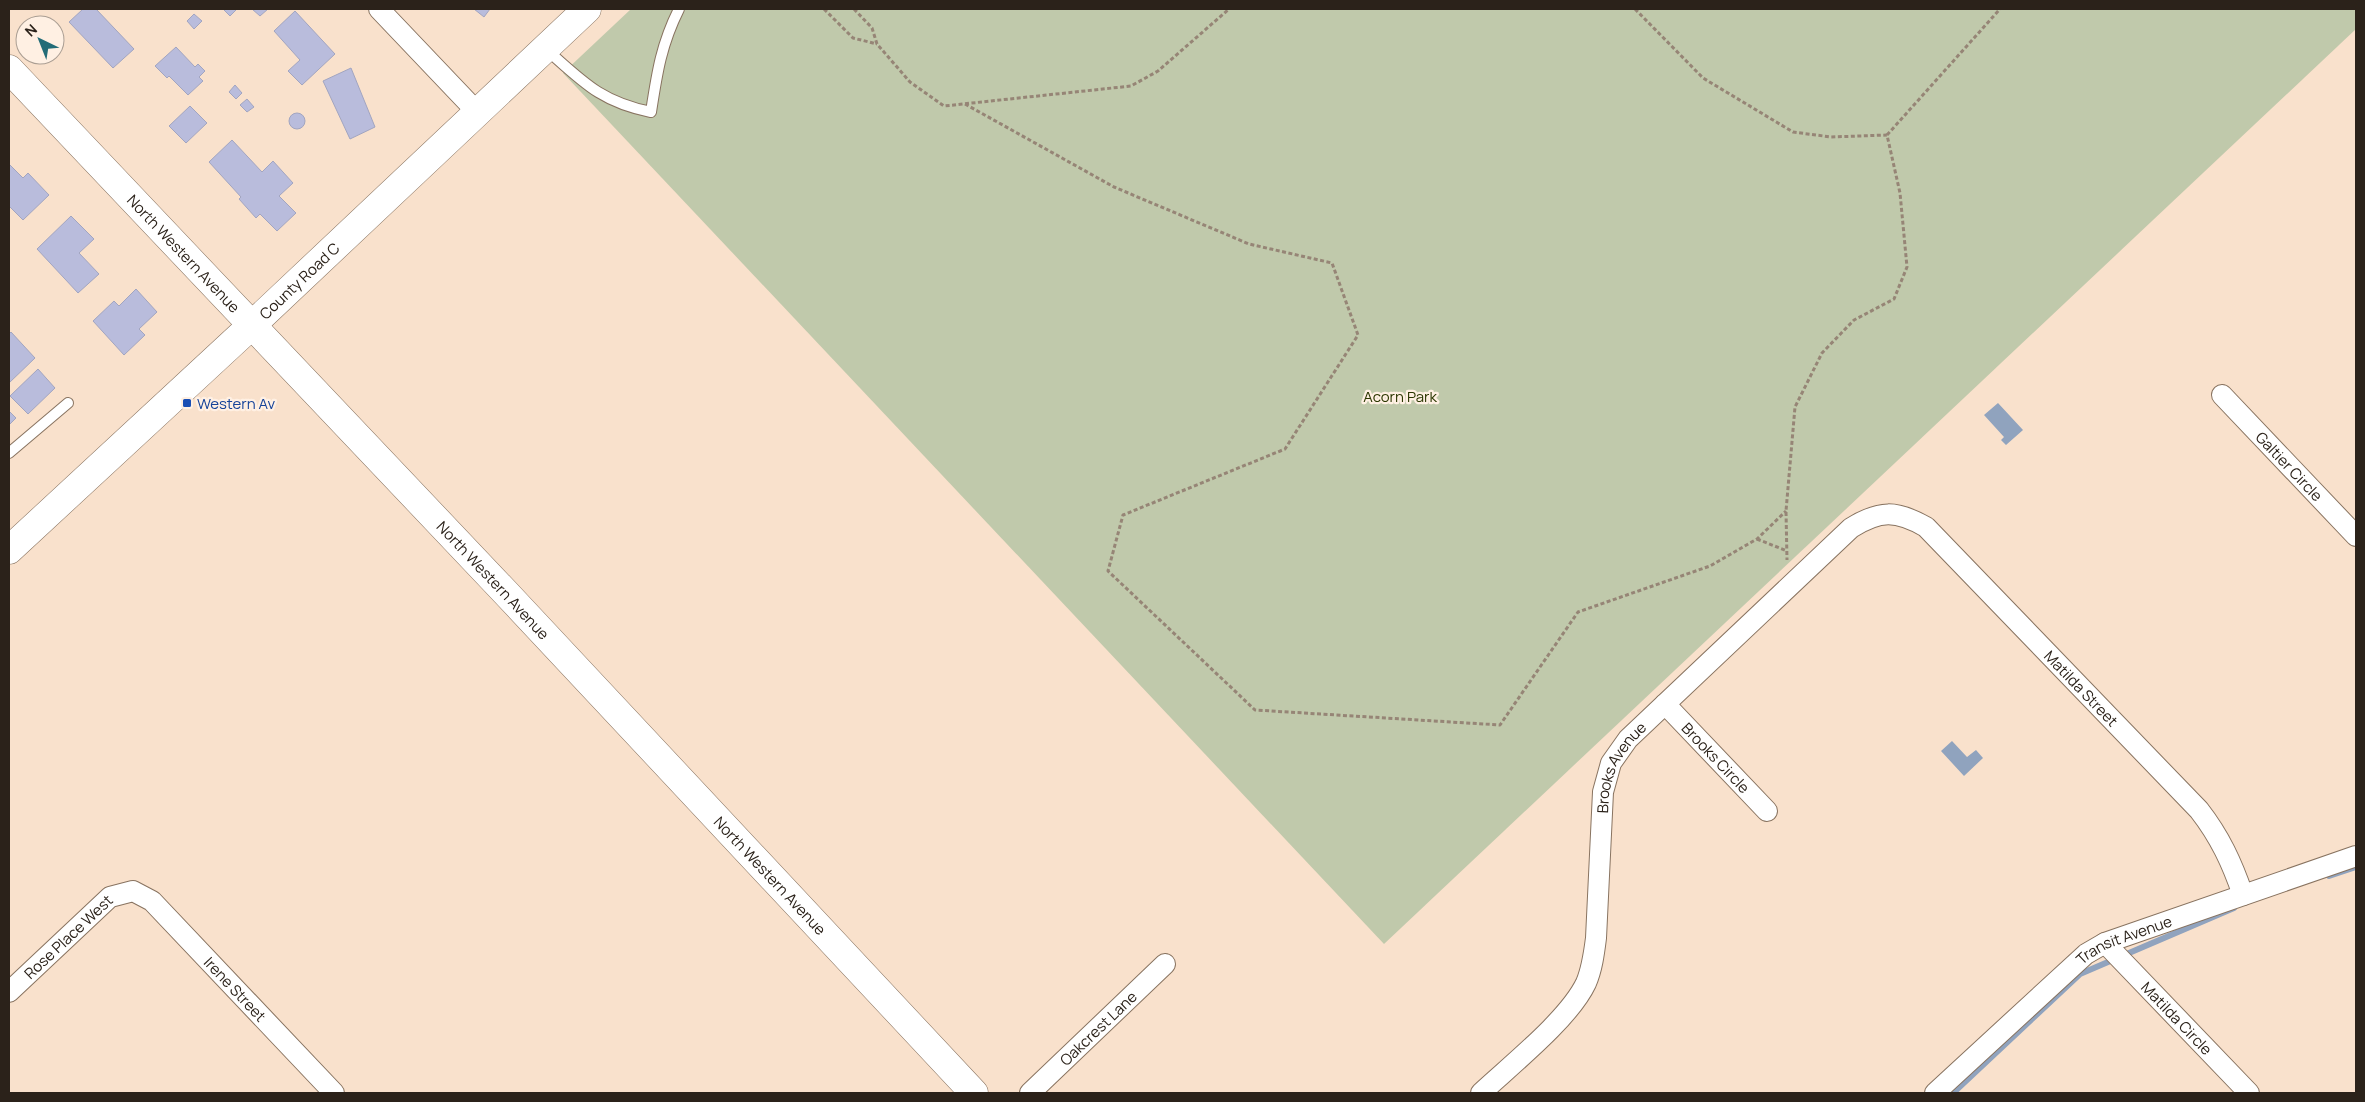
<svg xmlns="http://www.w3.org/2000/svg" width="2365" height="1102" font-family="Manrope,sans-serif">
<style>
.green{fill:#c0c9ab}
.water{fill:#90a3be}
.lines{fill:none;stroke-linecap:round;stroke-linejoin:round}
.stream{stroke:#90a3be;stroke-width:6}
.building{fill:#b9bcdc;stroke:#a2a5c0}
.lane-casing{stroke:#887360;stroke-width:12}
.street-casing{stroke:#887360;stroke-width:22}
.secondary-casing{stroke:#887360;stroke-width:29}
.path{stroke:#968576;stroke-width:3;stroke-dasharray:4 2.5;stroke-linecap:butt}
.lane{stroke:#fff;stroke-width:10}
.street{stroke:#fff;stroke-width:20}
.secondary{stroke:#fff;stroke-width:28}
.transit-dot{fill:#1a4fb4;stroke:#fff0e3;stroke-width:2}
.labels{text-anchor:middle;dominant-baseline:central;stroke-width:4.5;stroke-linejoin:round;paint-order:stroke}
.street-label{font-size:15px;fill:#2b221a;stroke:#fff0e3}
.park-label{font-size:15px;fill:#2b3600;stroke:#fff0e3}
.transit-label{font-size:15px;fill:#164399;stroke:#fff0e3;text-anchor:start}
</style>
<rect width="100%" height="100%" fill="#f9e1cc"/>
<path class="green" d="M631,9H2356V29L1384,944L563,73Z"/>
<g class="water">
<path d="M1998,403L2023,430L2006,445L2001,440L2004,437L1984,415Z"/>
<path d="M1952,741L1967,757L1976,750L1983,758L1964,776L1941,751Z"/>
</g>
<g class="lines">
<g class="stream">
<path d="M2329,876L2356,867"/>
<path d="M1953,1093L2080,974L2234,908"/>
</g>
</g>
<g class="building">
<path d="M83,9H96L134,49L113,68L69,22Z"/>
<path d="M223,9H237L230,16Z"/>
<path d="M252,9H268L260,16Z"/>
<path d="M474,9H490L484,17Z"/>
<path d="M295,11L335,54L302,85L288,71L300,60L274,31Z"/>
<path d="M194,14L202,21L194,29L187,21Z"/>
<path d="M176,47L195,67L198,64L205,71L199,77L203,81L188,95L169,76L167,78L155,66Z"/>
<path d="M351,68L375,127L350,139L323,81Z"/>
<path d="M235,85L242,93L236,99L229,92Z"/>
<path d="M247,99L254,107L247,112L240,105Z"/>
<path d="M190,106L207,123L186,143L169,126Z"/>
<circle cx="297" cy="121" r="8"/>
<path d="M232,140L262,172L273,161L293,183L279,196L296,213L277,231L260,214L256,218L239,199L241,197L209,162Z"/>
<path d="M9,164L23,178L28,173L49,195L23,220L9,206Z"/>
<path d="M71,216L94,239L79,253L99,274L78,293L37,249Z"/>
<path d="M136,289L157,312L139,329L145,335L124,355L93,321L114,301L119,306Z"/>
<path d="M11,332L35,358L9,383V334Z"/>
<path d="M38,369L55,388L28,414L10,396Z"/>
<path d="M9,411L16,418L9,425Z"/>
</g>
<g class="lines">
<g class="lane-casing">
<g id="lane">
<path d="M546,49C583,82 601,102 651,112C657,73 661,45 679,9"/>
<path d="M9,453L68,403"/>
</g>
</g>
<g class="street-casing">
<g id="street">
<path d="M379,9L477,112"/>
<path id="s1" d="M2222,395L2356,536"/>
<path id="s2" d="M1665,704L1767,811"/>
<path id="s3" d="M2105,943L2249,1093"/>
<path id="s4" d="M9,992L110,897L133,891L152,901L334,1093"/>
<path id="s5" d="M1030,1093L1165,964"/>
<path id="s6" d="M1481,1093C1511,1065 1569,1019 1586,983C1592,969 1594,954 1596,938L1603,792L1611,763L1628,739L1851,528C1880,510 1896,510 1926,527L2199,810C2220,837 2232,863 2243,895"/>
<path id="s7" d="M1935,1093L2086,954L2105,943L2356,856"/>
</g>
</g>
<g class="secondary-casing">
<g id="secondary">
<path id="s8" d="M9,69L505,592L974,1093"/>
<path id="s9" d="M9,550L252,325L587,9"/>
</g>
</g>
<g class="path">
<path d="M824,9L853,38L877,44"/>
<path d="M854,9L872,28L877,44L910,82L944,106L1131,86L1158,71L1229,9"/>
<path d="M1635,9L1703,78L1793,132L1831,137L1887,135L1900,193L1907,267L1894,299L1854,320L1822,353L1795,407L1786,511L1787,560"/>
<path d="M965,104L1114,187L1249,244L1332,263L1358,335L1285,449L1123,515L1108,571L1255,710L1500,725L1578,612L1710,566L1757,539L1786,511"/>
<path d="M1887,135L2000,9"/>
<path d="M1757,539L1787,551"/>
</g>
<use href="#lane" class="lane"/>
<use href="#street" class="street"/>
<use href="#secondary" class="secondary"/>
</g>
<rect class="transit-dot" x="182" y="398" width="10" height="10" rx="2.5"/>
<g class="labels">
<g class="street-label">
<text stroke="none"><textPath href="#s8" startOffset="254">North Western Avenue</textPath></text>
<text stroke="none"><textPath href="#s9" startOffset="396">County Road C</textPath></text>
<text stroke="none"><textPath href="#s1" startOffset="98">Galtier Circle</textPath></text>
<text stroke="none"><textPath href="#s8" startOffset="704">North Western Avenue</textPath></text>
<text stroke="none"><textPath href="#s6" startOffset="1016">Matilda Street</textPath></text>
<text stroke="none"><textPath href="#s2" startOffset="74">Brooks Circle</textPath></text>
<text stroke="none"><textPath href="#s6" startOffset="375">Brooks Avenue</textPath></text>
<text stroke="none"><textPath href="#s8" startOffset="1109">North Western Avenue</textPath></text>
<text stroke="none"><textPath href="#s4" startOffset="81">Rose Place West</textPath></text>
<text stroke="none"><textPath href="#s7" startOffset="246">Transit Avenue</textPath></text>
<text stroke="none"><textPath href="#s4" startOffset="305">Irene Street</textPath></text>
<text stroke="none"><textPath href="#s3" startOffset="104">Matilda Circle</textPath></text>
<text stroke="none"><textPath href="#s5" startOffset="94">Oakcrest Lane</textPath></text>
</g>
<g class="park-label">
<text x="1400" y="396">Acorn Park</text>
</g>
<g class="transit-label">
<text x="197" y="403">Western Av</text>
</g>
</g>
<rect width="2365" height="1102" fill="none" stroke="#2b221a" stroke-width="20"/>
<g transform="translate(40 40) rotate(317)"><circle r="24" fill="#fff0e3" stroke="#aa9e93"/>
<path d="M0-4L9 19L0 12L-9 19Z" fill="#236c77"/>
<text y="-8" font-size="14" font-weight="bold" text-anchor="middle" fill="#2b221a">N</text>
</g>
</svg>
